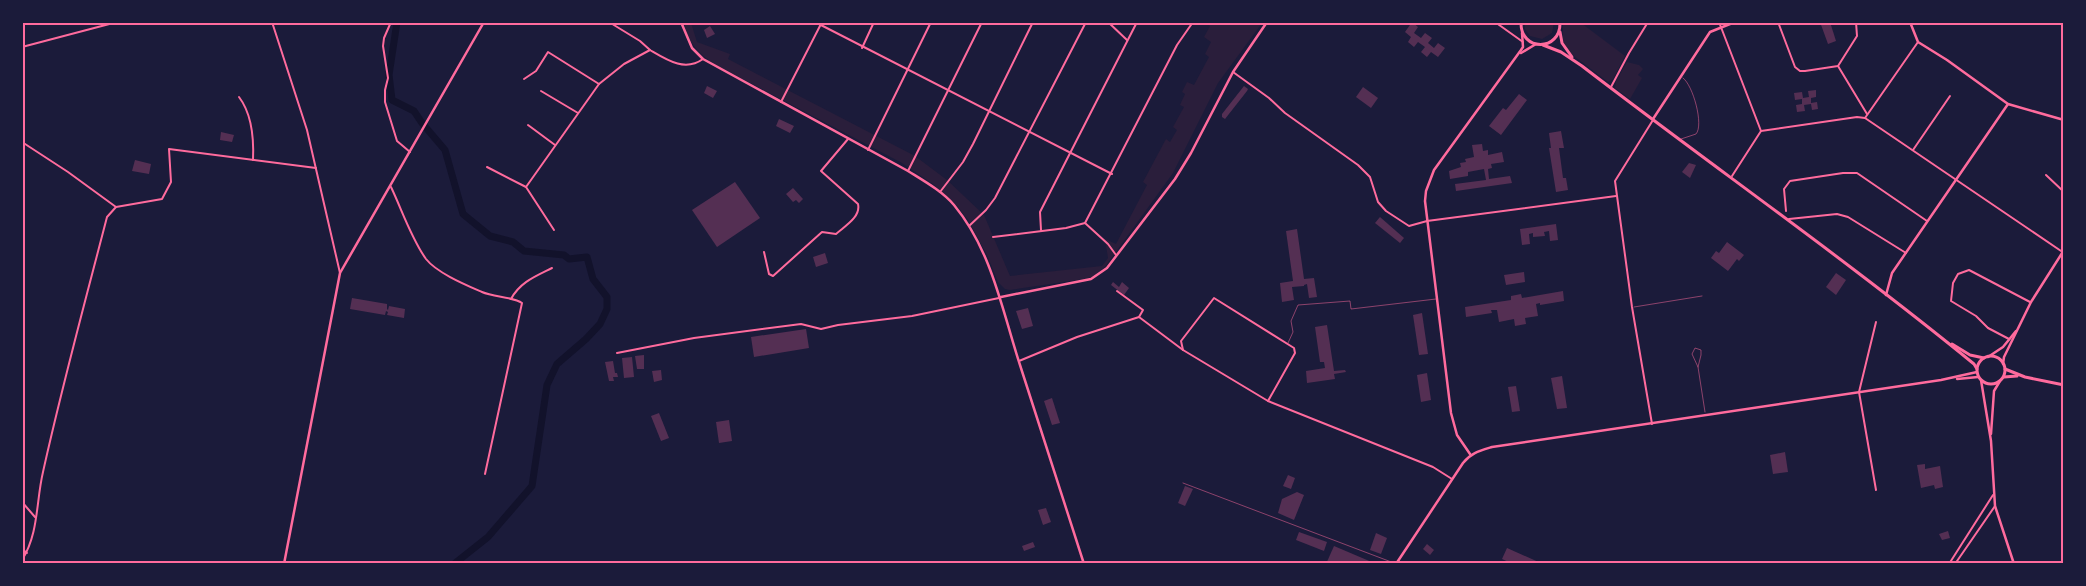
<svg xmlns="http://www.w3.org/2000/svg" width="2086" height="586" font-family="'Fira Sans Condensed',sans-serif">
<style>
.green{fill:#2a1e3b}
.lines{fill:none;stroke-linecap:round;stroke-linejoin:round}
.river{stroke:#12122b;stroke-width:7}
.building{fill:#542f53}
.service{stroke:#ff6b9d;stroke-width:0.5}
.minor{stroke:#ff6b9d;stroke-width:2}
.tertiary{stroke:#ff6b9d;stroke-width:2.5}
.secondary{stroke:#ff6b9d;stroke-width:2.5}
.primary{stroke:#ff6b9d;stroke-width:3}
.neatline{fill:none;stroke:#ff6b9d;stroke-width:2}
</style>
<rect width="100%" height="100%" fill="#1b1b3a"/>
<g class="green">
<path d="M1236,22L1262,23L1218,83L1173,173L1105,267L1092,277L1084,279L1010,290L1005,289L998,282L987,255L968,220L957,206L933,184L902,163L714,64C698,53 688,42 684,23H691L697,42L730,54L728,59L915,156L947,180L984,215L1010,276L1102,266L1108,258L1105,239L1116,244L1147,185L1143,182L1166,139L1170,142L1177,130L1173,127L1184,107L1180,105L1185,94L1182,92L1187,82L1194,85L1209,57L1205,54L1211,42L1204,37L1210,26L1207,23Z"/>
<path d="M1554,22L1552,33L1542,39L1530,36L1525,29V23Z"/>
<path d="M1563,23H1581L1625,56L1613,79L1608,82L1570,53L1563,42Z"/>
<path d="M1627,62L1639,65L1643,69L1638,75L1642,78L1630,99L1615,88L1616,81Z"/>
</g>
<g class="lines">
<path class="river" d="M397,22L389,75L392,100L414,111L422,123L445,150L463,214L490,236L513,242L524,251L564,255L569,259L587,257L593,279L607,297V309L600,324L586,339L557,364L547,385L532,486L488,537L454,564"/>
</g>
<g class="building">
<path d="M1412,22L1418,27L1414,33L1421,38L1425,33L1432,38L1428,43L1434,48L1438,43L1445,48L1438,57L1431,52L1427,57L1421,52L1425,47L1418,42L1414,47L1408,42L1411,37L1405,32Z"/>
<path d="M1820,22H1830L1836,41L1828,44Z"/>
<path d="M710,26L715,34L707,38L704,30Z"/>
<path d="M707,86L717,91L713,98L704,93Z"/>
<path d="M1244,86L1248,89L1247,91L1225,119L1222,117V114Z"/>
<path d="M1363,87L1378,98L1371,108L1356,97Z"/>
<path d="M1816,90V97L1811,98V103L1817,102L1818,109L1812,110L1811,104L1804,105L1805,111L1797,112L1796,105L1802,104V99L1795,100L1794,93L1802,92L1803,98L1809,97L1808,91Z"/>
<path d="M1519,94L1527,100L1501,135L1489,126L1503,108L1506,110Z"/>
<path d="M779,119L794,126L790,133L776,126Z"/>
<path d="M1561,131L1564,148H1559L1563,178H1566L1568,190L1556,192L1549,148H1551L1549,133Z"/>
<path d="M221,132L234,135L232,142L220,140Z"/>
<path d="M1482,144L1483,151L1488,150V155L1502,152L1504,162L1491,164L1492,168L1488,169L1489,179L1510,176L1512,183L1456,191L1455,184L1486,180L1484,169L1468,172V176L1450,179L1449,171L1461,167L1460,163L1466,162L1465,159L1474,157L1472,145Z"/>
<path d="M135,160L151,164L149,174L132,171Z"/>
<path d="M1689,163L1696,165L1690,178L1682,172Z"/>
<path d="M735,182L760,218L717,247L692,210Z"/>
<path d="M793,188L803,199L799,203L796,200L793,202L786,194Z"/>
<path d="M1380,217L1404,238L1400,243L1375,223Z"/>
<path d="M1556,224L1558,240L1550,241L1549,231L1544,232L1545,236L1533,237V233L1529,234L1530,244L1522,245L1520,229Z"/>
<path d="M1297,229L1304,279L1314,278L1317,297L1309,298L1307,284L1304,285V286L1292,287L1294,300L1282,302L1280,283L1293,281L1286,231Z"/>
<path d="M1727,242L1744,255L1739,261L1737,259L1728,271L1711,258L1716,251L1719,253Z"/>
<path d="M825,253L828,263L816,267L813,257Z"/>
<path d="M1524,272L1525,282L1506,285L1504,275Z"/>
<path d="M1836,273L1846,280L1836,295L1826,287Z"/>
<path d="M1113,282L1119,287L1122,282L1129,288L1124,295L1111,285Z"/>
<path d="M1563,291L1564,301L1540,305V303L1536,304L1538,316L1525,318L1526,324L1515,326L1514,319L1499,322L1497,310H1491L1492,313L1466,317L1465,307L1511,300V296L1521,294L1522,298Z"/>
<path d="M352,298L387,304V309L388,310L389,306L405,309L404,318L387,315L388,312L386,311L385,315L350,309Z"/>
<path d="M1028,308L1033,326L1022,329L1016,311Z"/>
<path d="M1422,313L1428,354L1419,355L1413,315Z"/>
<path d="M1327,325L1334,371L1345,370L1346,372L1334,374L1335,379L1307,383L1306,371L1325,368L1324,362H1320L1315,327Z"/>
<path d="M806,329L809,348L754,357L751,337Z"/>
<path d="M644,355V369H637L635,356Z"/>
<path d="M632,357L634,377L624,378L622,358Z"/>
<path d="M613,361L615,373H617L618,377H613L614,381H609L605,362Z"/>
<path d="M661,370L662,380L654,382L652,371Z"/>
<path d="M1427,373L1431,400L1421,402L1417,375Z"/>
<path d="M1562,376L1567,408L1557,409L1551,378Z"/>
<path d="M1516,386L1520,411L1512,412L1508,387Z"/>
<path d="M1052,398L1060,423L1052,425L1044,401Z"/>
<path d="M659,413L669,438L661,441L651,416Z"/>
<path d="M729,420L732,441L719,443L716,422Z"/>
<path d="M1785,452L1788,472L1773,474L1770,455Z"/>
<path d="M1925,464V469L1940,466L1943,487L1935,489L1934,485L1921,488L1917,465Z"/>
<path d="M1288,475L1295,478L1291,489L1283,486Z"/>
<path d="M1185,486L1193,489L1185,506L1178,503Z"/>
<path d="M1297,492L1304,495L1294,520L1278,513L1282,499Z"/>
<path d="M1046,508L1051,522L1043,525L1038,510Z"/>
<path d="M1948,531L1950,538L1942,540L1939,534Z"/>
<path d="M1299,532L1327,542L1324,551L1296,540Z"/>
<path d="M1376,533L1387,538L1381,554L1370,550Z"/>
<path d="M1033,542L1035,547L1024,551L1022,546Z"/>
<path d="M1427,544L1434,550L1430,555L1423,549Z"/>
<path d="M1334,546L1374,563V564H1326Z"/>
<path d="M1507,548L1543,564H1513L1502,559Z"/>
</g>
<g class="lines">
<g class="service">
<path d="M1681,139L1696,134C1704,125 1693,85 1683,78"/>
<path d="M1634,307L1702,296"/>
<path d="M1288,343L1293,332L1291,321L1298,305L1350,301L1351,309L1436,299"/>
<path d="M1698,367L1692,354L1695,348L1701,350V355L1698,367L1705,412"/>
<path d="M1183,483L1394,563"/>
</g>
<g class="minor">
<path d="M272,22L307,130L340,273"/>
<path d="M391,22L384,38L383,46L388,78L385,90V102L397,141L410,152"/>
<path d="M609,22L640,41L650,50"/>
<path d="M815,22L1112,174"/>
<path d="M1108,22L1127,40"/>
<path d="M1495,22L1523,42"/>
<path d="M1719,22L1761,131"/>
<path d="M1778,22L1795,67L1800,71H1805L1838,66L1857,36L1856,22"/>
<path d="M22,47L117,22"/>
<path d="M862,48L874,22"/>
<path d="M1838,66L1867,114"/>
<path d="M1233,72L1269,98L1285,113L1358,165L1370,177L1378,202L1386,211L1409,226L1427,221L1616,196"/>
<path d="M524,79L536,71L548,52L599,84"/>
<path d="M1611,87L1629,53L1648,22"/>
<path d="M541,91L578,113"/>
<path d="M239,97C252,114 254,138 253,160"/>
<path d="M781,102L822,22"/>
<path d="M1865,118L1918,42"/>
<path d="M528,125L555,145"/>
<path d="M1761,131L1857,117L1865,118L2064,253"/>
<path d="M22,142L68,172L116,207"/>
<path d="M868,150L931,22"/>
<path d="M1913,150L1950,96"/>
<path d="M487,167L526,187L599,84L624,64L650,50C667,60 685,72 703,59"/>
<path d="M908,171L982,22"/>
<path d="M2046,175L2064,192"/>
<path d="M1732,176L1761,131"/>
<path d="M391,187C402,210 411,238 426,259C437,273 466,285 482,292C493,297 514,297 522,303L485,474"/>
<path d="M526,187L554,230"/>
<path d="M940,192L963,162L973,144L1033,22"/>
<path d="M1786,211L1784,189L1790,181L1843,173H1857L1927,221"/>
<path d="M1789,219L1837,214L1848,217L1906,253"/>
<path d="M1085,223L1108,244L1116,255"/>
<path d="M969,226L986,210L995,198L1086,22"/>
<path d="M1041,230L1040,212L1137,22"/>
<path d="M993,237L1066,228L1085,223L1177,45L1193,22"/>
<path d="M764,252L769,274L773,276L822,232L836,234C845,226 861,217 858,204L821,171L848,139"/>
<path d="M1117,291L1143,310L1139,317"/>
<path d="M511,299C520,282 536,276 552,268"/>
<path d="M1876,322L1859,392L1876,490"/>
<path d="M2009,339L1988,328L1976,316L1951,301L1953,283L1958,274L1969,270L2030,302"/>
<path d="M1183,350L1181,341L1214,298L1294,348L1295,353L1268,401"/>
<path d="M617,353L694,338L801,324L821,329L838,325L912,316L999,298"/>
<path d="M1019,361L1077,337L1139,317L1183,350L1268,401L1433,467L1452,479"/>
<path d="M1652,424L1632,307L1615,181L1653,120"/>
<path d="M22,502L35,517"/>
<path d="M22,549L27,553"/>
<path d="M22,560C39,533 36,501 43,472C62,386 85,302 107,217L116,207L162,199L171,182L169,149L316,168"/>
<path d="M1949,564L1993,495"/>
<path d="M1955,564L1995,506"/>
</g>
<g class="tertiary">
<path d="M1910,22L1918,42L1947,60L2008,104L2064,120"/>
<path d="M1521,53L1536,44"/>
<path d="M1653,119L1710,32L1735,22"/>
<path d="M1886,295L1892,273L2008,104"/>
<path d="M1001,297L1091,279L1107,268L1175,179L1191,153L1233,72L1267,22"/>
<path d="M1957,379L1978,377"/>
<path d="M1470,454L1457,435L1451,413L1425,201L1426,191L1434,170L1521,50L1523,47L1522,33"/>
<path d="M1396,564L1463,463C1471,453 1479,451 1492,447L1941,380L1977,372"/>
</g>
<g class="secondary">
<path d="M681,22L692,48L703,59L908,171C924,181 942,191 954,205C992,251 1002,310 1020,365C1041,431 1062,497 1084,564"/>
<path d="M1988,357L2003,347L2016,331"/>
<path d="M2003,364L2004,357L2031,302L2064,250"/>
<path d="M1981,380L1991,441L1995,506L2014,564"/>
<path d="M1991,434L1994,391L2000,381"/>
<path d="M284,564L340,273L484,22"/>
</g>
<g class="primary">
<path d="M1521,22C1520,52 1561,52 1560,22"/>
<path d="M1560,32L1562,43L1572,57"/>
<path d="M1543,45L1561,52L1582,66C1712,166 1847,260 1974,364L1977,369"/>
<path d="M1952,344L1970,355L1984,358"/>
<circle cx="1991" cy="370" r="14"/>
<path d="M2005,369L2025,377L2064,385"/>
<path d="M2004,377L2017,376"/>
</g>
</g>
<rect width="2086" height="586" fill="none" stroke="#1b1b3a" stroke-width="48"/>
<rect x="24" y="24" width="2038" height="538" class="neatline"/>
</svg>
